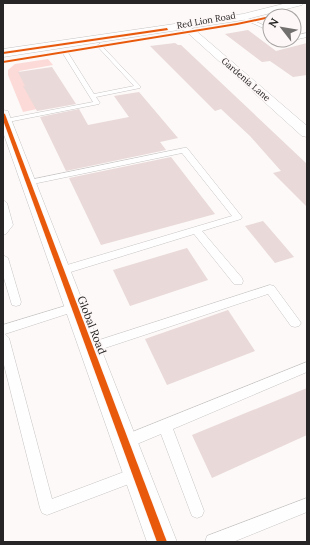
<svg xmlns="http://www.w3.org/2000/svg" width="310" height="545" font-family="Lora,serif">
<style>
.green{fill:#fcdad8}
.building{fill:#e9d9d8}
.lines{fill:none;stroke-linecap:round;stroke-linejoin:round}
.lane-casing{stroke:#c7c5c4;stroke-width:1}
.street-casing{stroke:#c7c5c4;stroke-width:1}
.primary-casing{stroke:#c7c5c4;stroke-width:1}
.lane{fill:#fffefe;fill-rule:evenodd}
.street{fill:#fffefe;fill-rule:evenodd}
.primary{fill:#fffefe;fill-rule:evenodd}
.cycleway-casing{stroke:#fdf8f7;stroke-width:2}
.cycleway{fill:#e8590c;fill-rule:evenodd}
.labels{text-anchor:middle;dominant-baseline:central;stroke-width:3.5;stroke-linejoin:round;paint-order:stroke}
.far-street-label{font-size:9px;fill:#272525;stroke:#fdf8f7}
.street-label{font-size:11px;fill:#272525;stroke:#fdf8f7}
</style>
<rect width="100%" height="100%" fill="#fcf9f8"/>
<path class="green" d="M48,59L53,65L19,71L37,109L23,112L8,75V70L15,64Z"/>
<g class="building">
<path d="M248,30L276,51L307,43V75L293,77L270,61L262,62L225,34Z"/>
<path d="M175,43L178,45H181L307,164V207L273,173L281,171L250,136L221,109L215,111L150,46Z"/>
<path d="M52,67L76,104L37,111L23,86H25L18,72Z"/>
<path d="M139,92L178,138L160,142L166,150L66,171L40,117L79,109L88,125L129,117L114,96Z"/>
<path d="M171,157L215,214L101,245L69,178Z"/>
<path d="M263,221L270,229L294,257L275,263L245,226Z"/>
<path d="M187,248L208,280L130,306L113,270Z"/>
<path d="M228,310L255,351L167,385L145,339Z"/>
<path d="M307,388V435L212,478L192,435Z"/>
</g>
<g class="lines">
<g class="lane-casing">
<g id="lane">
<path d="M243,16L270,28V31L241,18Z"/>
<path d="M307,33V37L294,40V36Z"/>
<path d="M100,44L140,86V88L96,97L100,103L99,104L3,123V119H5L93,102L62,52L63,51H67L94,94L134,86L98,47L97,46Z"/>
<path d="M184,148H187L242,217L241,219L202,231L242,278L243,281L242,284H234L194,234L61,275L57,274L56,271L57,268L232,216L182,153L28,185H25V181Z"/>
<path d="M3,200L7,203L13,225L6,234L3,235Z"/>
<path d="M3,255L8,258L21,302L20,305L16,306L12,305L11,302L3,275Z"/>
<path d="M270,285L274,286L299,320L301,323L299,326L295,327L291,326L268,294L90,353L86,351L84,348L86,345L90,343Z"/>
<path d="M75,303L79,304L80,307L79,310L5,334L9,338L52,499L137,467L142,469L144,474L142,479L47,515L42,513L40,508L3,361V325Z"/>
<path d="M307,362V372L173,429L204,511L202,516L197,518L192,516L161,434L125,449L120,447L118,442L120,437Z"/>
<path d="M307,498V512L233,542H205L207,536Z"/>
</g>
</g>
<g class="street-casing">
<g id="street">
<path d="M183,24L195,30L307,126V137L302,136L189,34L178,27Z"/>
<path d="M3,110L8,111L9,114L177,542H147L3,132Z"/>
</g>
</g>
<g class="primary-casing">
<path id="primary" d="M287,3H304L302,5L243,20L3,57V49L243,14Z"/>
</g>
<use href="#lane" class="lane"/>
<use href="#street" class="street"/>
<use href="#primary" class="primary"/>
<g class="cycleway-casing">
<g id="cycleway">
<path d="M270,16V18L237,25L3,63V61L237,23Z"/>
<path d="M167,28L168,30L3,54V52Z"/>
<path d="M3,113L5,114L167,542H157L3,120Z"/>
</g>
</g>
<use href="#cycleway" class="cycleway"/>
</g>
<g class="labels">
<g class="far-street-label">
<text transform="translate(206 20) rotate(-10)">Red Lion Road</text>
<text transform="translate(246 79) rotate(41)">Gardenia Lane</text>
</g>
<g class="street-label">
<text transform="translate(92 325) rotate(69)">Global Road</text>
</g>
</g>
<rect width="310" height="545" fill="none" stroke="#272525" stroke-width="8"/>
<g transform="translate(282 28) rotate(301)"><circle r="19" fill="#fdf8f7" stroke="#a7a4a3"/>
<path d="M0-3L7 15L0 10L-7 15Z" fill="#726f6f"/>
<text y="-6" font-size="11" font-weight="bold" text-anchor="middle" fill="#272525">N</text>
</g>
</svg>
